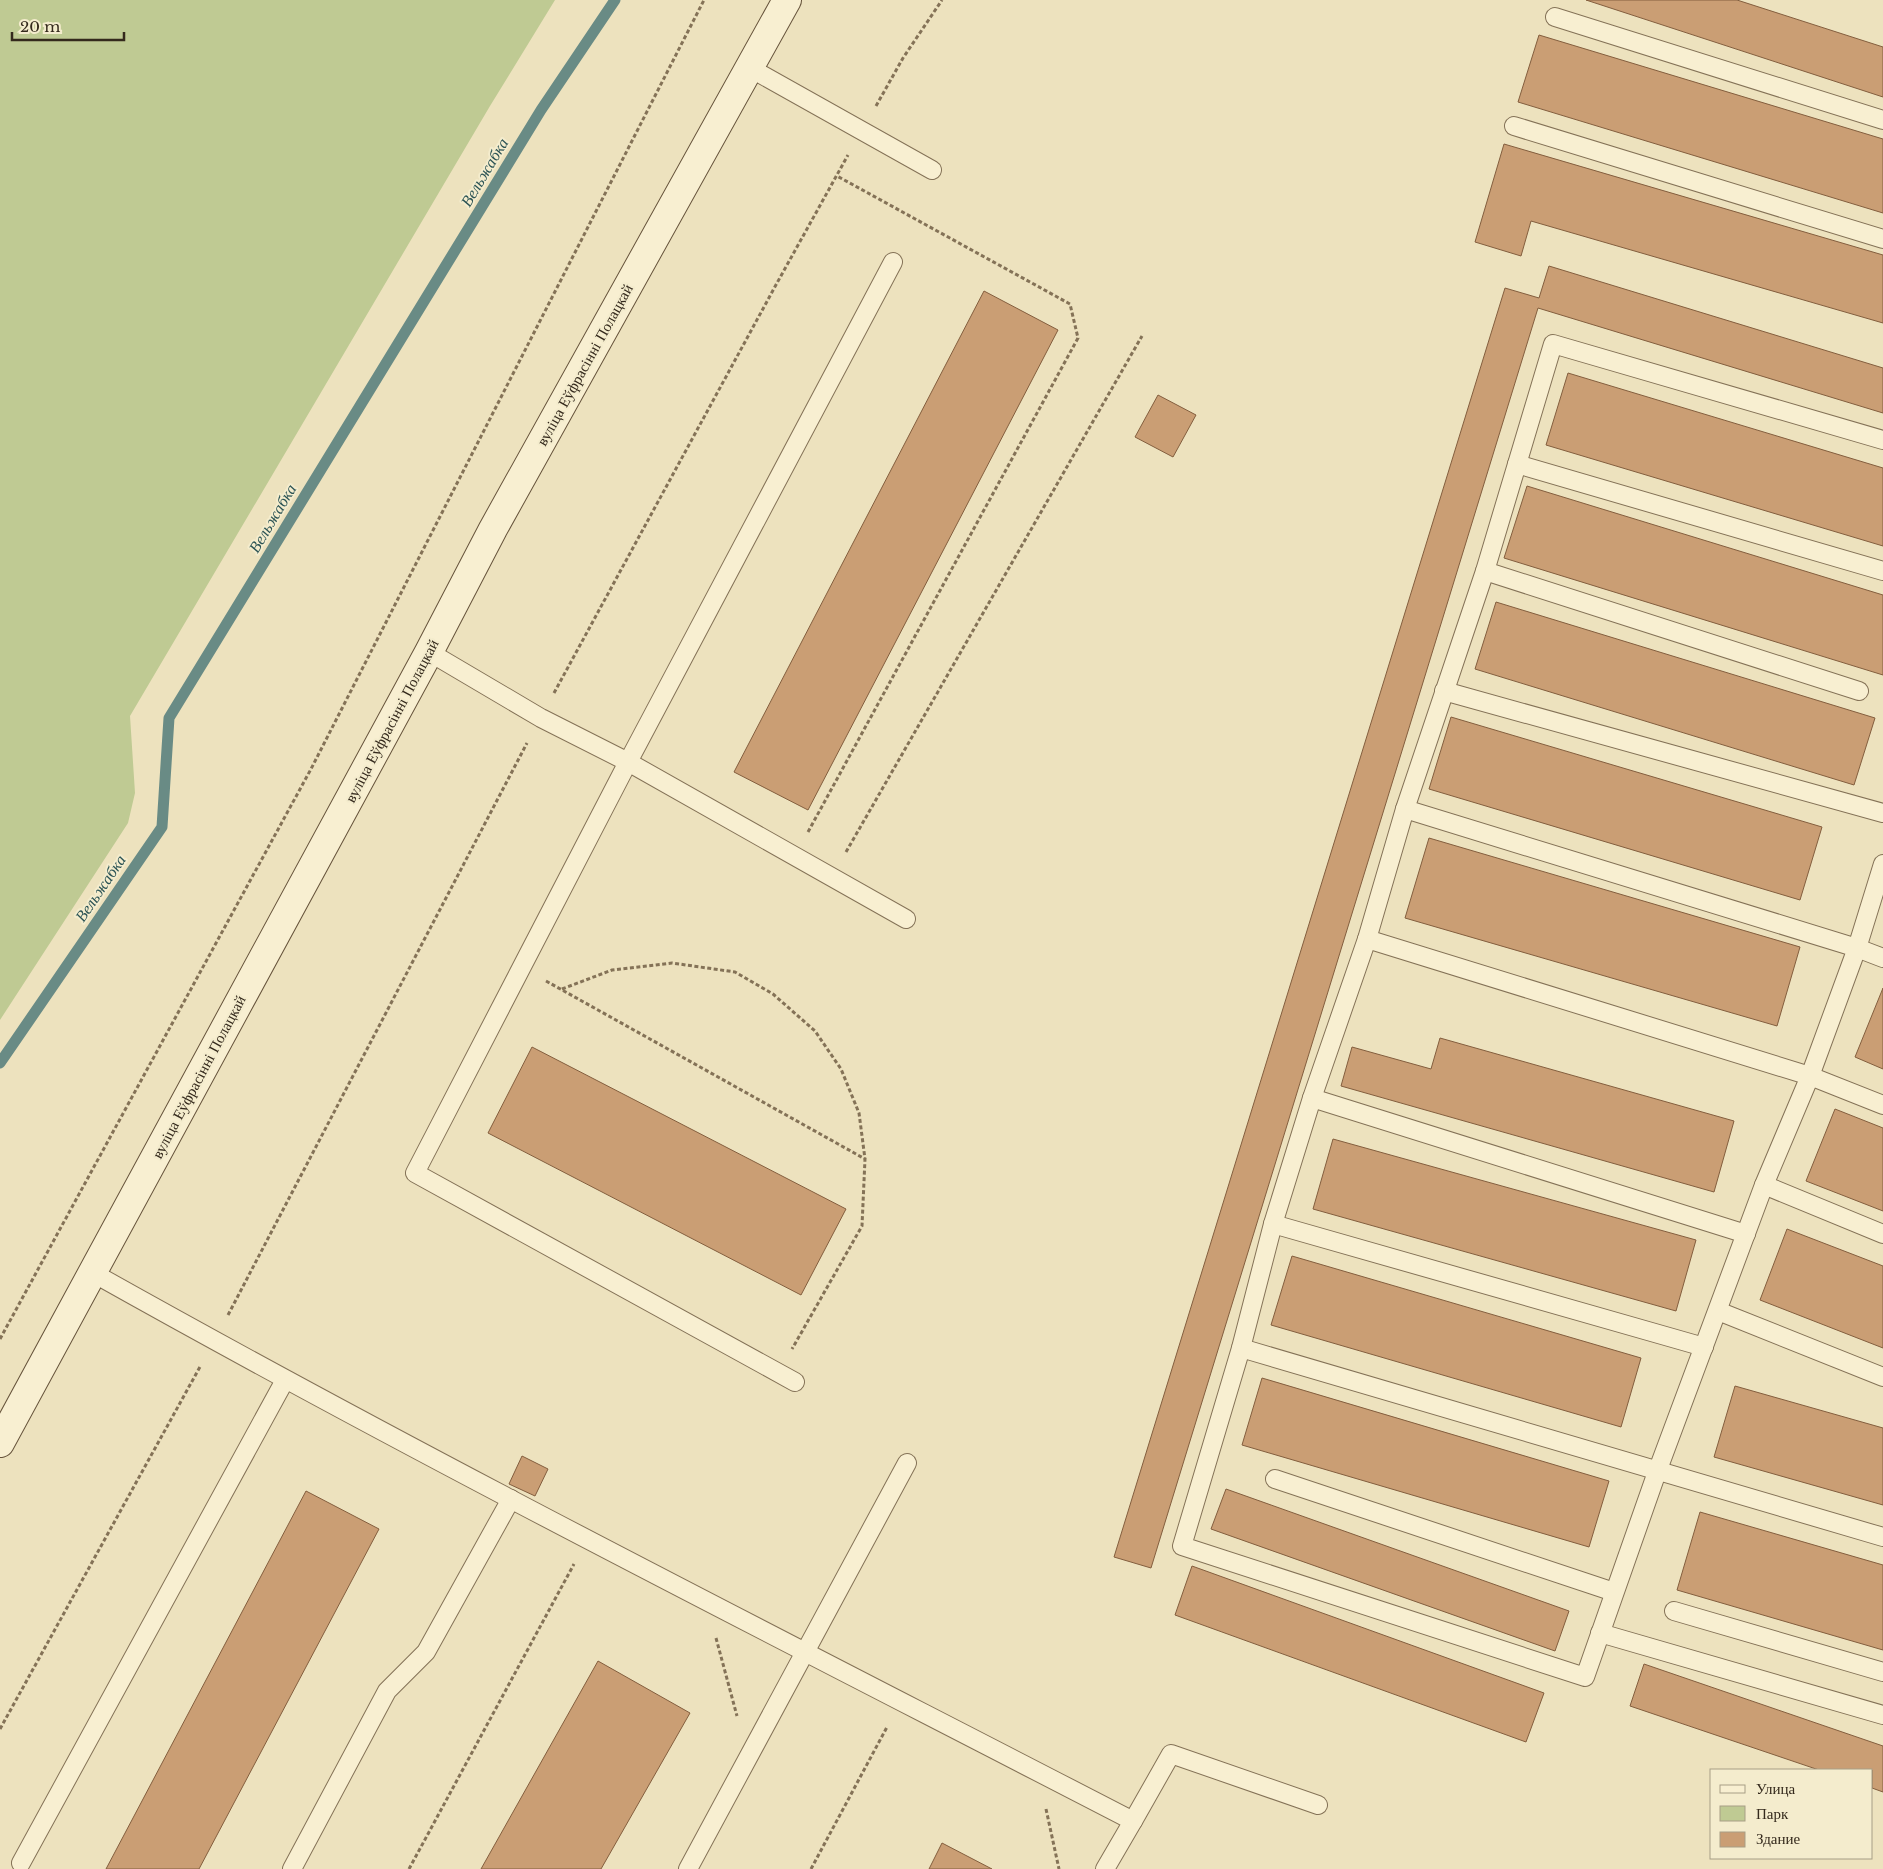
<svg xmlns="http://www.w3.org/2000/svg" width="1883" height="1869" font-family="'Libre Baskerville',serif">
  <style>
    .green { fill: #bfca93 }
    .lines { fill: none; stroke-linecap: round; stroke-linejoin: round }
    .stream { stroke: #698b85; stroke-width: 11 }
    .building { fill: #ca9e74; stroke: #835e3e }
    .lane-casing { stroke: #847257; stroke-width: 20 }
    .secondary-casing { stroke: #66533b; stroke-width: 30 }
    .path { stroke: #847257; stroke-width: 3; stroke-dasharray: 4 2.5; stroke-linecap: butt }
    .lane { stroke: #f8efd1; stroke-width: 18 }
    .secondary { stroke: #f8efd1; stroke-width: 28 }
    .labels { text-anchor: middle; stroke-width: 4; stroke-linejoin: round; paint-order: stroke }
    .street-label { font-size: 15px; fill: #34291c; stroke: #f4eccd }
    .water-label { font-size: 16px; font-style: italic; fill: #2b5354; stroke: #f4eccd }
  </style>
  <rect width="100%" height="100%" fill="#ede2be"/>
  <path class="green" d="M0,0H555L490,106L130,716L135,793L128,823L0,1020Z"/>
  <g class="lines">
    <path class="stream" d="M0,1063L162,827L169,718L541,110L615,0"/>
  </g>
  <g class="building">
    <path d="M1586,0H1737L1883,47V97Z"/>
    <path d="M1539,35L1883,139V213L1518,102Z"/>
    <path d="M1504,144L1883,255V323L1531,221L1521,256L1475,242Z"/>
    <path d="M1549,266L1883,368V413L1538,308L1151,1568L1114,1557L1505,288L1539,298Z"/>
    <path d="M984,291L1058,330L808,810L734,772Z"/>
    <path d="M1568,373L1883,468V546L1546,445Z"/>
    <path d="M1158,395L1196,415L1173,457L1135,437Z"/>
    <path d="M1527,486L1883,595V675L1504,558Z"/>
    <path d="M1496,602L1875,718L1854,785L1475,669Z"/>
    <path d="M1451,717L1822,827L1800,900L1429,789Z"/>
    <path d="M1429,838L1800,947L1777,1026L1405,918Z"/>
    <path d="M1883,988V1069L1855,1057Z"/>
    <path d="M1440,1038L1734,1121L1714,1192L1341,1086L1352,1047L1431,1069Z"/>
    <path d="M532,1047L846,1209L801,1295L488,1133Z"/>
    <path d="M1835,1109L1883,1128V1211L1806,1181Z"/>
    <path d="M1333,1139L1696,1240L1676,1311L1313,1209Z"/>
    <path d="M1787,1229L1883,1266V1348L1760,1300Z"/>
    <path d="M1292,1256L1641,1358L1621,1427L1271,1325Z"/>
    <path d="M1262,1378L1609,1481L1589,1547L1242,1445Z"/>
    <path d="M1735,1386L1883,1428V1505L1714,1457Z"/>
    <path d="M522,1456L548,1469L535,1496L509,1484Z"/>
    <path d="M1226,1489L1569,1611L1555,1651L1211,1529Z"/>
    <path d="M306,1491L379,1529L199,1869H106Z"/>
    <path d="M1700,1512L1883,1565V1650L1677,1590Z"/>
    <path d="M1192,1566L1544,1693L1526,1742L1175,1615Z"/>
    <path d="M598,1661L690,1713L601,1869H481Z"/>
    <path d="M1644,1664L1883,1746V1792L1872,1788V1770H1819L1630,1706Z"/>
    <path d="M942,1843L992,1869H929Z"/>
  </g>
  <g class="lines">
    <defs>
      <g id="lane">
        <path d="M1555,17L1883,120"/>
        <path d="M750,68L932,170"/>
        <path d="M1514,126L1883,239"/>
        <path d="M1883,440L1553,344L1485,571L1405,809L1367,939L1312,1098L1273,1224L1241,1348L1182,1546L1585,1677L1657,1472L1764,1185L1810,1076L1857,948L1883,864"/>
        <path d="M1517,464L1883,571"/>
        <path d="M1485,571L1859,691"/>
        <path d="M429,652L541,718L628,762L906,919"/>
        <path d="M1444,691L1883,813"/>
        <path d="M1405,809L1857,948L1883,958"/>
        <path d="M1367,939L1810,1076L1883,1105"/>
        <path d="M1312,1098L1746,1234"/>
        <path d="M1764,1185L1883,1234"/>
        <path d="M1273,1224L1704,1347"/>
        <path d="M93,1273C435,1465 785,1641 1133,1821L1105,1869"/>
        <path d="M1718,1311L1883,1377"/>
        <path d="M1241,1348L1883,1537"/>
        <path d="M795,1382L415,1173L628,762L893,262"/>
        <path d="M1275,1479L1614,1592"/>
        <path d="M1674,1611L1883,1672"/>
        <path d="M1600,1633L1883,1715"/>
        <path d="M1133,1821L1171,1754L1318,1805"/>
        <path d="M21,1863L285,1380"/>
        <path d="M292,1869L387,1691L426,1652L511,1499"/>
        <path d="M688,1869L907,1463"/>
      </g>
      <path id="secondary" d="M0,1443L429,652L493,529L787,0"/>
    </defs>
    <use href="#lane" class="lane-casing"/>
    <use href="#secondary" class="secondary-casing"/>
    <g class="path">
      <path d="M876,106L903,58L942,0"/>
      <path d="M554,693L777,283L848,155"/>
      <path d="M808,832L1078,338L1070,304L837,176"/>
      <path d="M846,852L1142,336"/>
      <path d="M546,981L865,1159L862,1226L792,1349"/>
      <path d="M562,989L612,970L672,963L735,972L773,994L815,1031L841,1069L859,1113L865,1159"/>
      <path d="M228,1315L527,743"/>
      <path d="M0,1339L311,769L704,0"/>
      <path d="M716,1638L737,1716"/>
      <path d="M0,1729L201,1365"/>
      <path d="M1046,1809L1059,1869"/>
      <path d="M409,1869L574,1564"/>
      <path d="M811,1869L887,1727"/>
    </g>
    <use href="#lane" class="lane"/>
    <use href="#secondary" class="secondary"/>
  </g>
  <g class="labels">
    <g class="street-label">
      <text transform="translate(585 365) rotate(-61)" y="5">вуліца Еўфрасінні Полацкай</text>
      <text transform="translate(392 721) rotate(-62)" y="5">вуліца Еўфрасінні Полацкай</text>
      <text transform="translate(199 1077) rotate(-62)" y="5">вуліца Еўфрасінні Полацкай</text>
    </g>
    <g class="water-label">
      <text transform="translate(484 172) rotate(-59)" y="6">Вельжабка</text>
      <text transform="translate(272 518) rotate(-59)" y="6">Вельжабка</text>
      <text transform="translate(100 888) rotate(-56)" y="6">Вельжабка</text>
    </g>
  </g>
  <rect x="1710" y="1769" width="162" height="90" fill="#f4eccd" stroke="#a79e86"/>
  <rect x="1720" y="1785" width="25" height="8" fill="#f8efd1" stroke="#a79e86"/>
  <text x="1756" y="1794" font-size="15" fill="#34291c">Улица</text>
  <rect x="1720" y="1806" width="25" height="15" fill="#bfca93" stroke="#a79e86"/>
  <text x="1756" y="1819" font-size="15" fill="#34291c">Парк</text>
  <rect x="1720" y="1832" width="25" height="15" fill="#ca9e74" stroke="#a79e86"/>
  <text x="1756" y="1844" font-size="15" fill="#34291c">Здание</text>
  <path d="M12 32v8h112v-8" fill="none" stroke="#34291c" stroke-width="2.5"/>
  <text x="20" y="32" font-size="15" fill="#34291c" stroke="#f4eccd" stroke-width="4" paint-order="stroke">20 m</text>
</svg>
